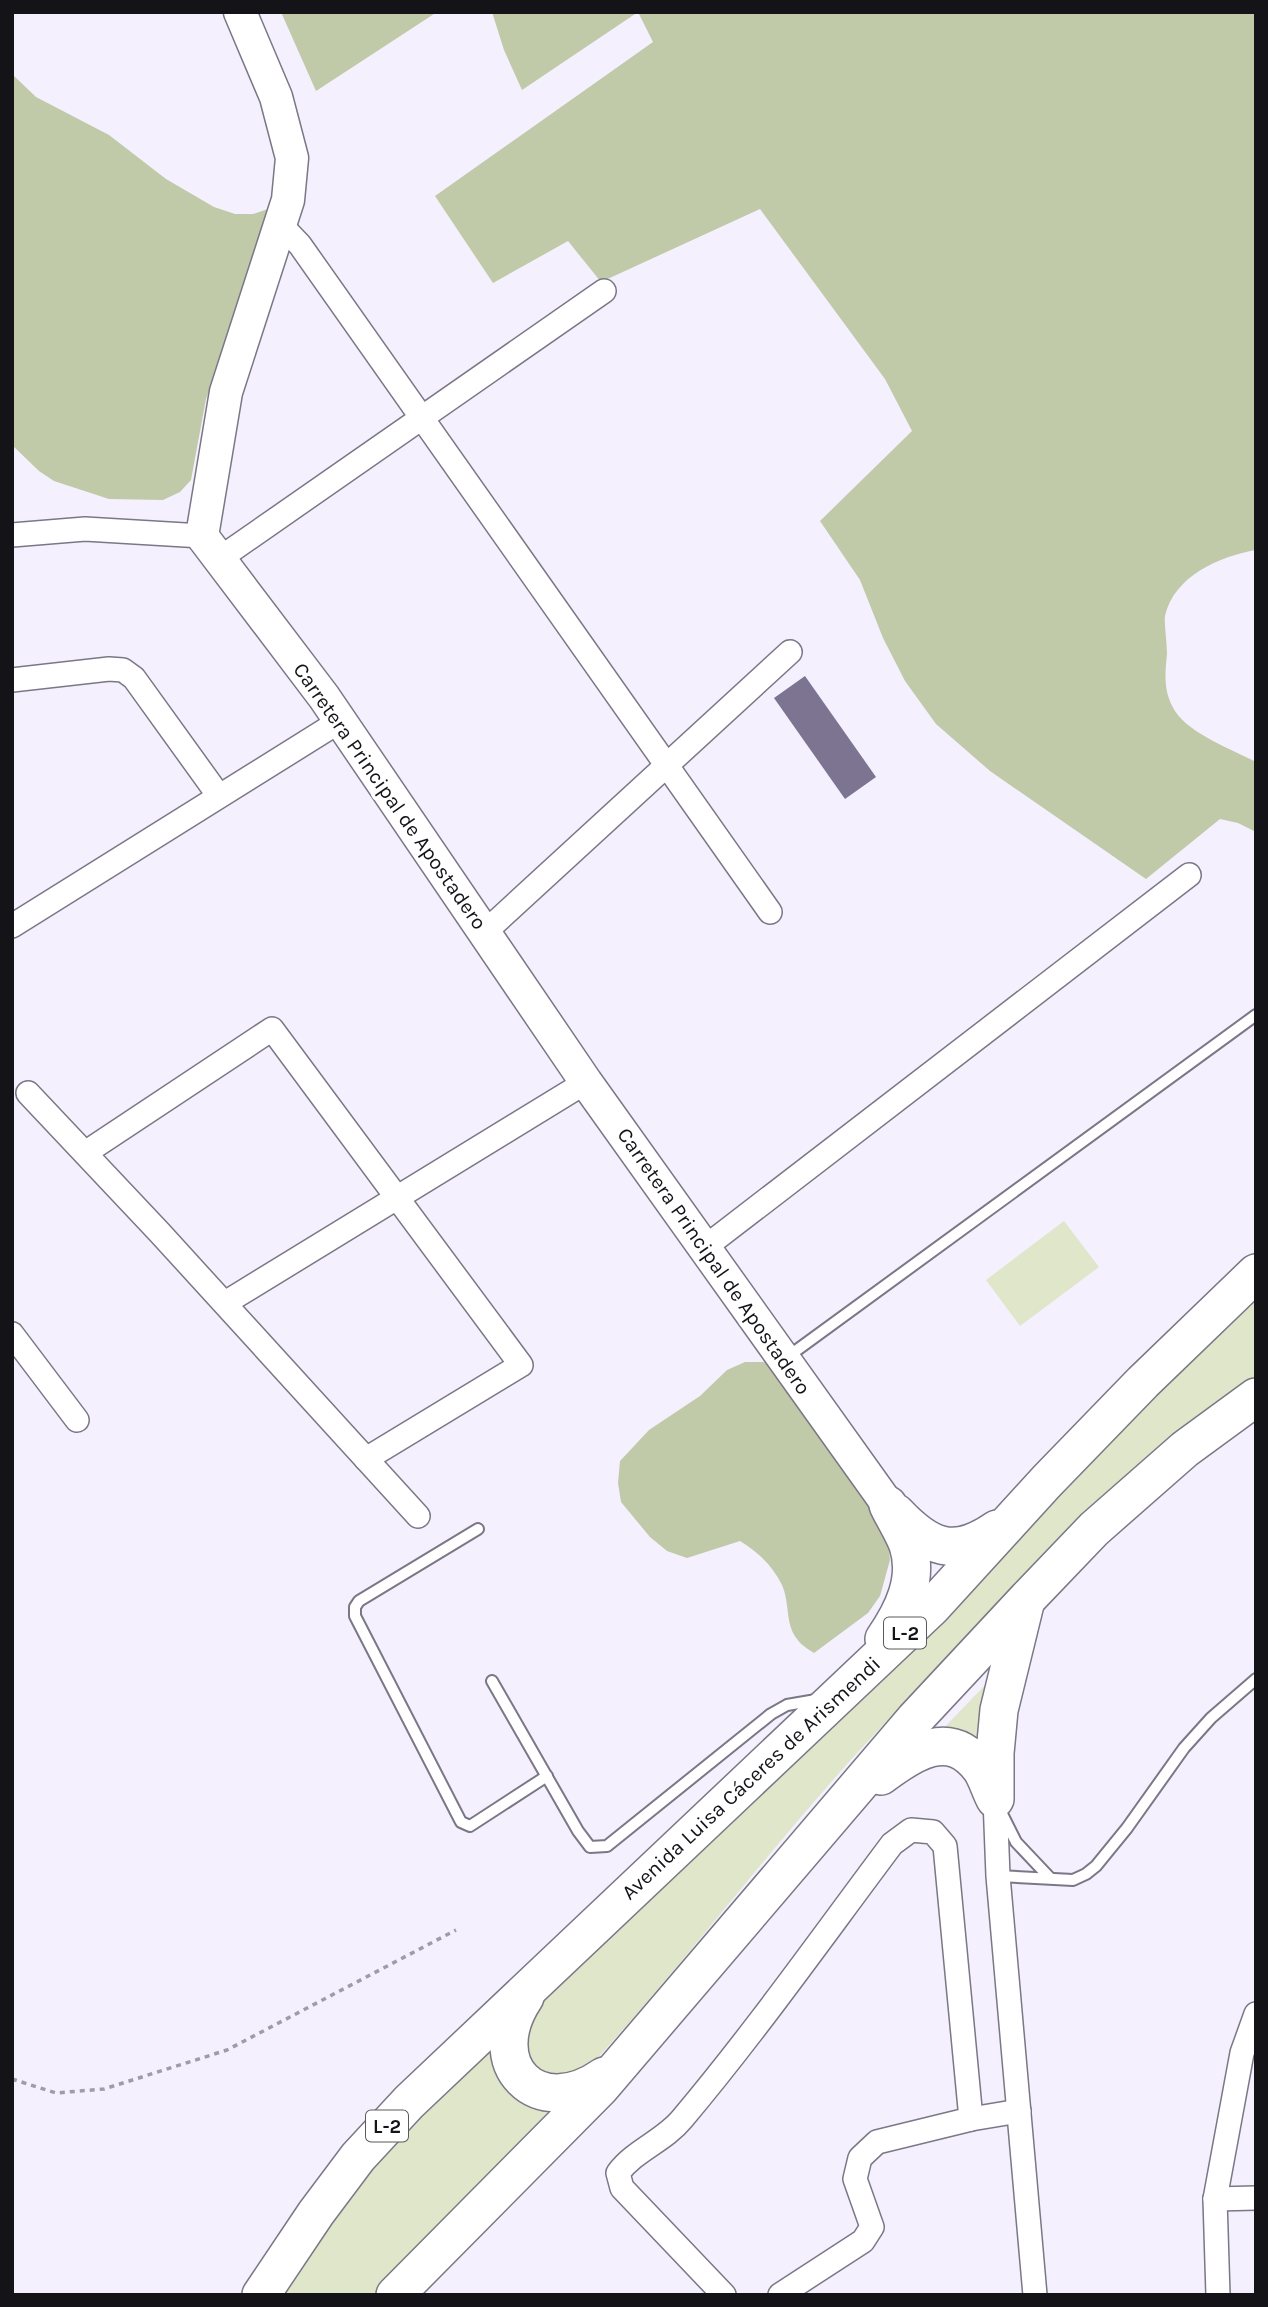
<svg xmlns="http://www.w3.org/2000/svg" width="1268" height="2307" font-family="Karla,sans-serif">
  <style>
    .green { fill: #dfe6ca }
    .forest { fill: #c0c9a8 }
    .building { fill: #7d7491 }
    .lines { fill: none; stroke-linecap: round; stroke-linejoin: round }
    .lane-casing { stroke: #7b7786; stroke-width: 14 }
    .street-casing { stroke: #7b7786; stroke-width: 26 }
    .secondary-casing { stroke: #7b7786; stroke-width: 35 }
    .primary-casing { stroke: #7b7786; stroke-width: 40 }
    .path { stroke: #9f9ca7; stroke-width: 3.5; stroke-dasharray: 5 5; stroke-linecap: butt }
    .lane { stroke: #fff; stroke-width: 10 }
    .street { stroke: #fff; stroke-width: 23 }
    .secondary { stroke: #fff; stroke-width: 32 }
    .primary { stroke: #fff; stroke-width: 37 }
    .labels { text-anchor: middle; stroke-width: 7; stroke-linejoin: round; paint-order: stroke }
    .shield { fill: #fff; stroke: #5a5a5d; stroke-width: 2 }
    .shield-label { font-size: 19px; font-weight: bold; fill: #141318 }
    .street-label { font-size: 21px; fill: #141318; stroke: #fff }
  </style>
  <rect width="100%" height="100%" fill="#f4f0fe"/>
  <g class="green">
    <path d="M1064,1221L1099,1267L1020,1326L986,1280Z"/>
    <path d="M1256,1294V1379L1236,1392C1112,1505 985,1615 871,1738C773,1843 689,1959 592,2064L556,2081L527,2068L522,2026L533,2011C777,1774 1017,1535 1256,1294Z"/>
    <path d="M994,1676L989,1747L938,1734Z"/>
    <path d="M485,2037L563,2105L433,2232L375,2295H276L334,2204Z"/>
  </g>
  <g class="forest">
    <path d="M281,12H437L316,91Z"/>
    <path d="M492,12H1256V550C1220,556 1174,576 1165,616C1164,622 1167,644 1167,654C1165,674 1163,692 1175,711C1190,734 1231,749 1256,762V832L1238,823L1220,819L1146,879L990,771L936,724L905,681L883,638L860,580L820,521L912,431L885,379L760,209L601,282L568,241L493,283L435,196L653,42L638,12L522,90L504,50Z"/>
    <path d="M12,74L36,97L109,135L166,179L214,207L235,214H253L271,208L254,275L206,399L191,480L180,492L163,500L109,499L54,481L39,471L12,445Z"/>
    <path d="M745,1362H763L782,1366L856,1477L888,1542L890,1560L880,1596L868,1613L814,1653C808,1649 801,1645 797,1639C785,1624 790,1603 782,1585C773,1566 758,1552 740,1541L687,1558L667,1551L650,1537L621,1502L618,1483L620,1461L649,1430L700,1396L727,1370Z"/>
  </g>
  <path class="building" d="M805,676L876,777L845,799L774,698Z"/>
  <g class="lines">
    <defs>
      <g id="lane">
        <path d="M786,1358L1256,1015"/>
        <path d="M478,1529L359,1601L355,1607V1616L461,1822L470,1826L547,1776"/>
        <path d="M492,1681L578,1831L590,1847L607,1846L771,1714L787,1705L816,1700"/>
        <path d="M1002,1814L1016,1842L1050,1878"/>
        <path d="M998,1876L1073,1880L1086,1874L1096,1866L1127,1828L1184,1748L1211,1718L1256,1679"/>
      </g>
      <g id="street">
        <path d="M280,224L300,245L770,912"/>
        <path d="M12,535L85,529L202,536"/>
        <path d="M219,559L604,291"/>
        <path d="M12,680L109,669L123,670L134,678L219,796"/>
        <path d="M12,926L340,721"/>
        <path d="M484,933L790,652"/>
        <path d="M28,1093L160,1233L418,1516"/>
        <path d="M85,1153L272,1029L521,1365L366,1459"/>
        <path d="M704,1248L1189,875"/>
        <path d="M225,1303L586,1082"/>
        <path d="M12,1334L77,1420"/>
        <path d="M995,1799L998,1876L1035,2295"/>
        <path d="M1215,2199L1256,2198"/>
        <path d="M724,2295L622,2188L618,2173C635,2150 664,2141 682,2119C756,2031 823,1936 892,1844L911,1830L933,1832L945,1846L971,2119"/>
        <path d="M780,2295L863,2241L872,2227L855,2179L860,2158L877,2142L971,2119L1019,2111"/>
        <path d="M1218,2295L1215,2199L1242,2053L1256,2014"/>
      </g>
      <path id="secondary" d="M240,12L276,97L292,158L288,200L226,392L202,536L324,697L586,1082L888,1505"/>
      <g id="primary">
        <path d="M896,1513C929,1548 954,1559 997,1529"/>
        <path d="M884,1639C903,1611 919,1579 908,1545C903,1531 894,1518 888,1505"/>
        <path d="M881,1776C913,1752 950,1727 981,1769C987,1778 990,1790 995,1799"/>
        <path d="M995,1795V1753L999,1710L1025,1604"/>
        <path d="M525,1997C480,2064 537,2123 604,2076"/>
        <path d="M261,2295L316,2213L358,2157L409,2102L932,1607L1047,1481L1143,1382L1256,1273"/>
        <path d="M395,2295L600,2088L915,1719L1026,1600L1094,1529L1185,1449L1256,1397"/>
      </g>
    </defs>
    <use href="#lane" class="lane-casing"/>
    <use href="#street" class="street-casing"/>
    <use href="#secondary" class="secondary-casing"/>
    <use href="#primary" class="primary-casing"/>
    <path class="path" d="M12,2079L56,2093L104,2089L227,2050L456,1930"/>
    <use href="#lane" class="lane"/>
    <use href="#street" class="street"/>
    <use href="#secondary" class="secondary"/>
    <use href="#primary" class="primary"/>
  </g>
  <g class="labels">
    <g class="shield">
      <rect x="884" y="1617.5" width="42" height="31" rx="5"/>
      <rect x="366" y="2110.5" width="42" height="31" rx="5"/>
    </g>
    <g class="shield-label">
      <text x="905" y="1640">L-2</text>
      <text x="387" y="2133">L-2</text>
    </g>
    <g class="street-label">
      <text transform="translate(390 796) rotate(55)" y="7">Carretera Principal de Apostadero</text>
      <text transform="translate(714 1261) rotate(55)" y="7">Carretera Principal de Apostadero</text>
      <text transform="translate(751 1778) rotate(-43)" y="7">Avenida Luisa Cáceres de Arismendi</text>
    </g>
  </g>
  <rect width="1268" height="2307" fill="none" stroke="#141318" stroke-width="28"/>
</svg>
